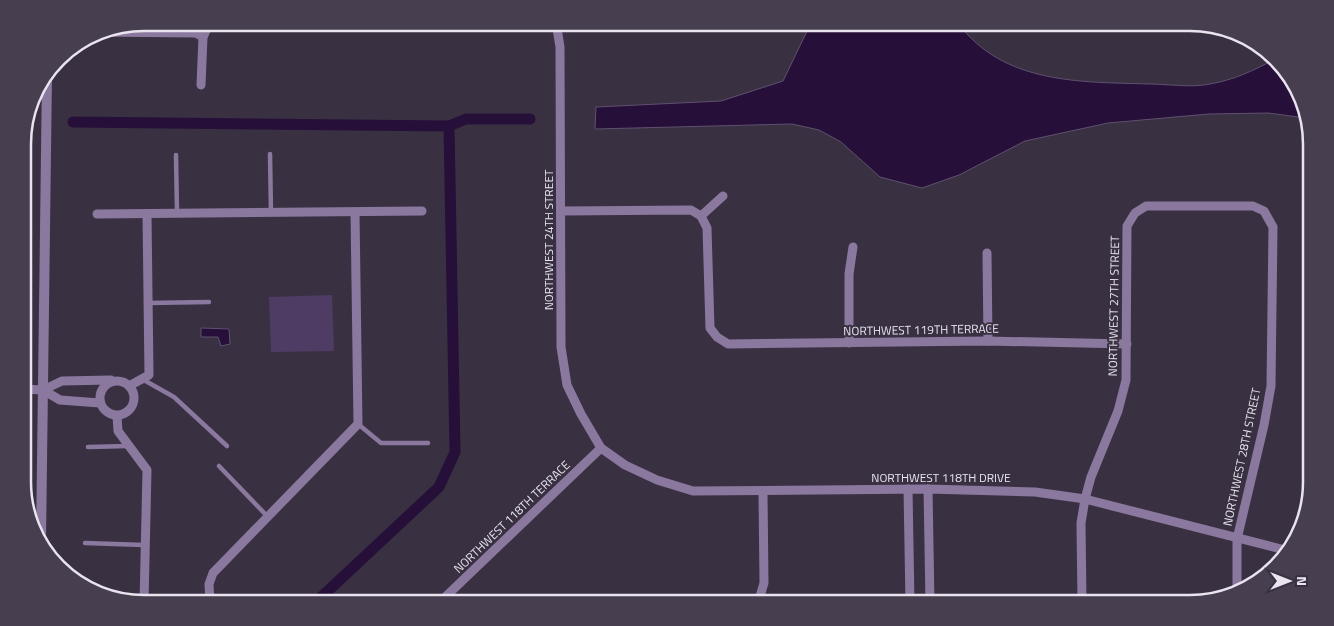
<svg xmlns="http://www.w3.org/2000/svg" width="1334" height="626" font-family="'Titillium Web',sans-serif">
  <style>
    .green { fill: #4f3c64 }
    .water { fill: #261039; stroke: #605070 }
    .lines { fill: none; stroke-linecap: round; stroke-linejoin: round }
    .canal { stroke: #261039; stroke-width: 11 }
    .service { stroke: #8b789f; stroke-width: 4.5 }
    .minor { stroke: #8b789f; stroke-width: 9 }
    .tertiary { stroke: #8b789f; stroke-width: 10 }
    .labels { text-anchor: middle; stroke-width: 4; stroke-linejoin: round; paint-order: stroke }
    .street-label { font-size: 12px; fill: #e9e4ef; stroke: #393142 }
    .rim { fill: none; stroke: #e9e4ef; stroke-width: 2.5 }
  </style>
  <rect width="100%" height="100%" fill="#393142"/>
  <path class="green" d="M332,295L334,351L271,352L269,297Z"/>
  <g class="water">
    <path d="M808,23H958C1003,84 1080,82 1149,84C1168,84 1191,88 1210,84C1233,80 1253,71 1273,60L1287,70L1306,118L1268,113L1209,114L1108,123L1025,141L959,175L922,188L880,177L841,142L819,130L792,124L595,129L596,107L721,101L783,81L809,27Z"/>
    <path d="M201,328L229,329L230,344L221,346L218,337H201Z"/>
  </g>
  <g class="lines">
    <g class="canal">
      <path d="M73,122L449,126L455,452L439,487L315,603"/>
      <path d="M449,126L466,119H530"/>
    </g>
    <g class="service">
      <path d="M270,154L271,213"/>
      <path d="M176,155L177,213"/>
      <path d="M148,303L209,302"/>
      <path d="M142,379L174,397L227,446"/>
      <path d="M358,424L381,443H428"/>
      <path d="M88,447L129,446"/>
      <path d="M219,466L268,517"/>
      <path d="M85,543L144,545"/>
    </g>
    <g class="minor">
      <path d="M556,22L560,47L561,347L567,385L581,414L601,448L625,465L657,480L693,491L928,489L1035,492L1085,499L1285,550"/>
      <path d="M97,32L196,33L203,37"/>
      <path d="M201,85L203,37L210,22"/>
      <path d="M35,90H47"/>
      <path d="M562,211L691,210L701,216"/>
      <path d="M97,214L422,211"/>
      <path d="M701,216L707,228L710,328L717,337L728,344L988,341L1127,344"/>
      <path d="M701,216L723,196"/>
      <path d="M987,253L988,341"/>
      <path d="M849,343V274L853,247"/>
      <circle cx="117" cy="398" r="17"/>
      <path d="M129,386L149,375L147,214"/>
      <path d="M23,389L43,390L62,381L111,380"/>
      <path d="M43,390L60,400L100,403"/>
      <path d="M117,416L118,431L147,470L144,603"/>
      <path d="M908,489L910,603"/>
      <path d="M928,489L930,603"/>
      <path d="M210,603L209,584L213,573L358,424L355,212"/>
      <path d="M439,603L601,448"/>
      <path d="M758,603L764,583L763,492"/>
      <path d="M1082,603L1081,523L1085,499L1091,477L1118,411L1126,380L1127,226L1135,213L1146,206H1253L1264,211L1273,227L1271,386L1264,425L1237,539V590"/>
    </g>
    <g class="tertiary">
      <path d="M23,353L26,122"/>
      <path d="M41,540L47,75"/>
    </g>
  </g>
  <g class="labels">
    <g class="street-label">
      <text transform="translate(549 240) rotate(-90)" y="4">NORTHWEST 24TH STREET</text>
      <text transform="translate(1114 306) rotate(-89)" y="4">NORTHWEST 27TH STREET</text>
      <text transform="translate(921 330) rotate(-1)" y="4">NORTHWEST 119TH TERRACE</text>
      <text transform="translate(1242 457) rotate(-78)" y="4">NORTHWEST 28TH STREET</text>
      <text x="941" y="482">NORTHWEST 118TH DRIVE</text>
      <text transform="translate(512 517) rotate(-44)" y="4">NORTHWEST 118TH TERRACE</text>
    </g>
  </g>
  <path d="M0 0H1334V626H0ZM144 31H1190A113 113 0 0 1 1303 144V482A113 113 0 0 1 1190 595H144A113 113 0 0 1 31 482V144A113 113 0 0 1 144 31Z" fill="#473f50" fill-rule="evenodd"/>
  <path class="rim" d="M144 31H1190A113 113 0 0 1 1303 144V482A113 113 0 0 1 1190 595H144A113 113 0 0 1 31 482V144A113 113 0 0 1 144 31Z"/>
  <g transform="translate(1289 581) rotate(90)" stroke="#393142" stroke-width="4" paint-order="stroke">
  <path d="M0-4L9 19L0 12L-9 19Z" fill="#e9e4ef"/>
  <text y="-8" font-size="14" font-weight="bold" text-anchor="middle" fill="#e9e4ef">N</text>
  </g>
</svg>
